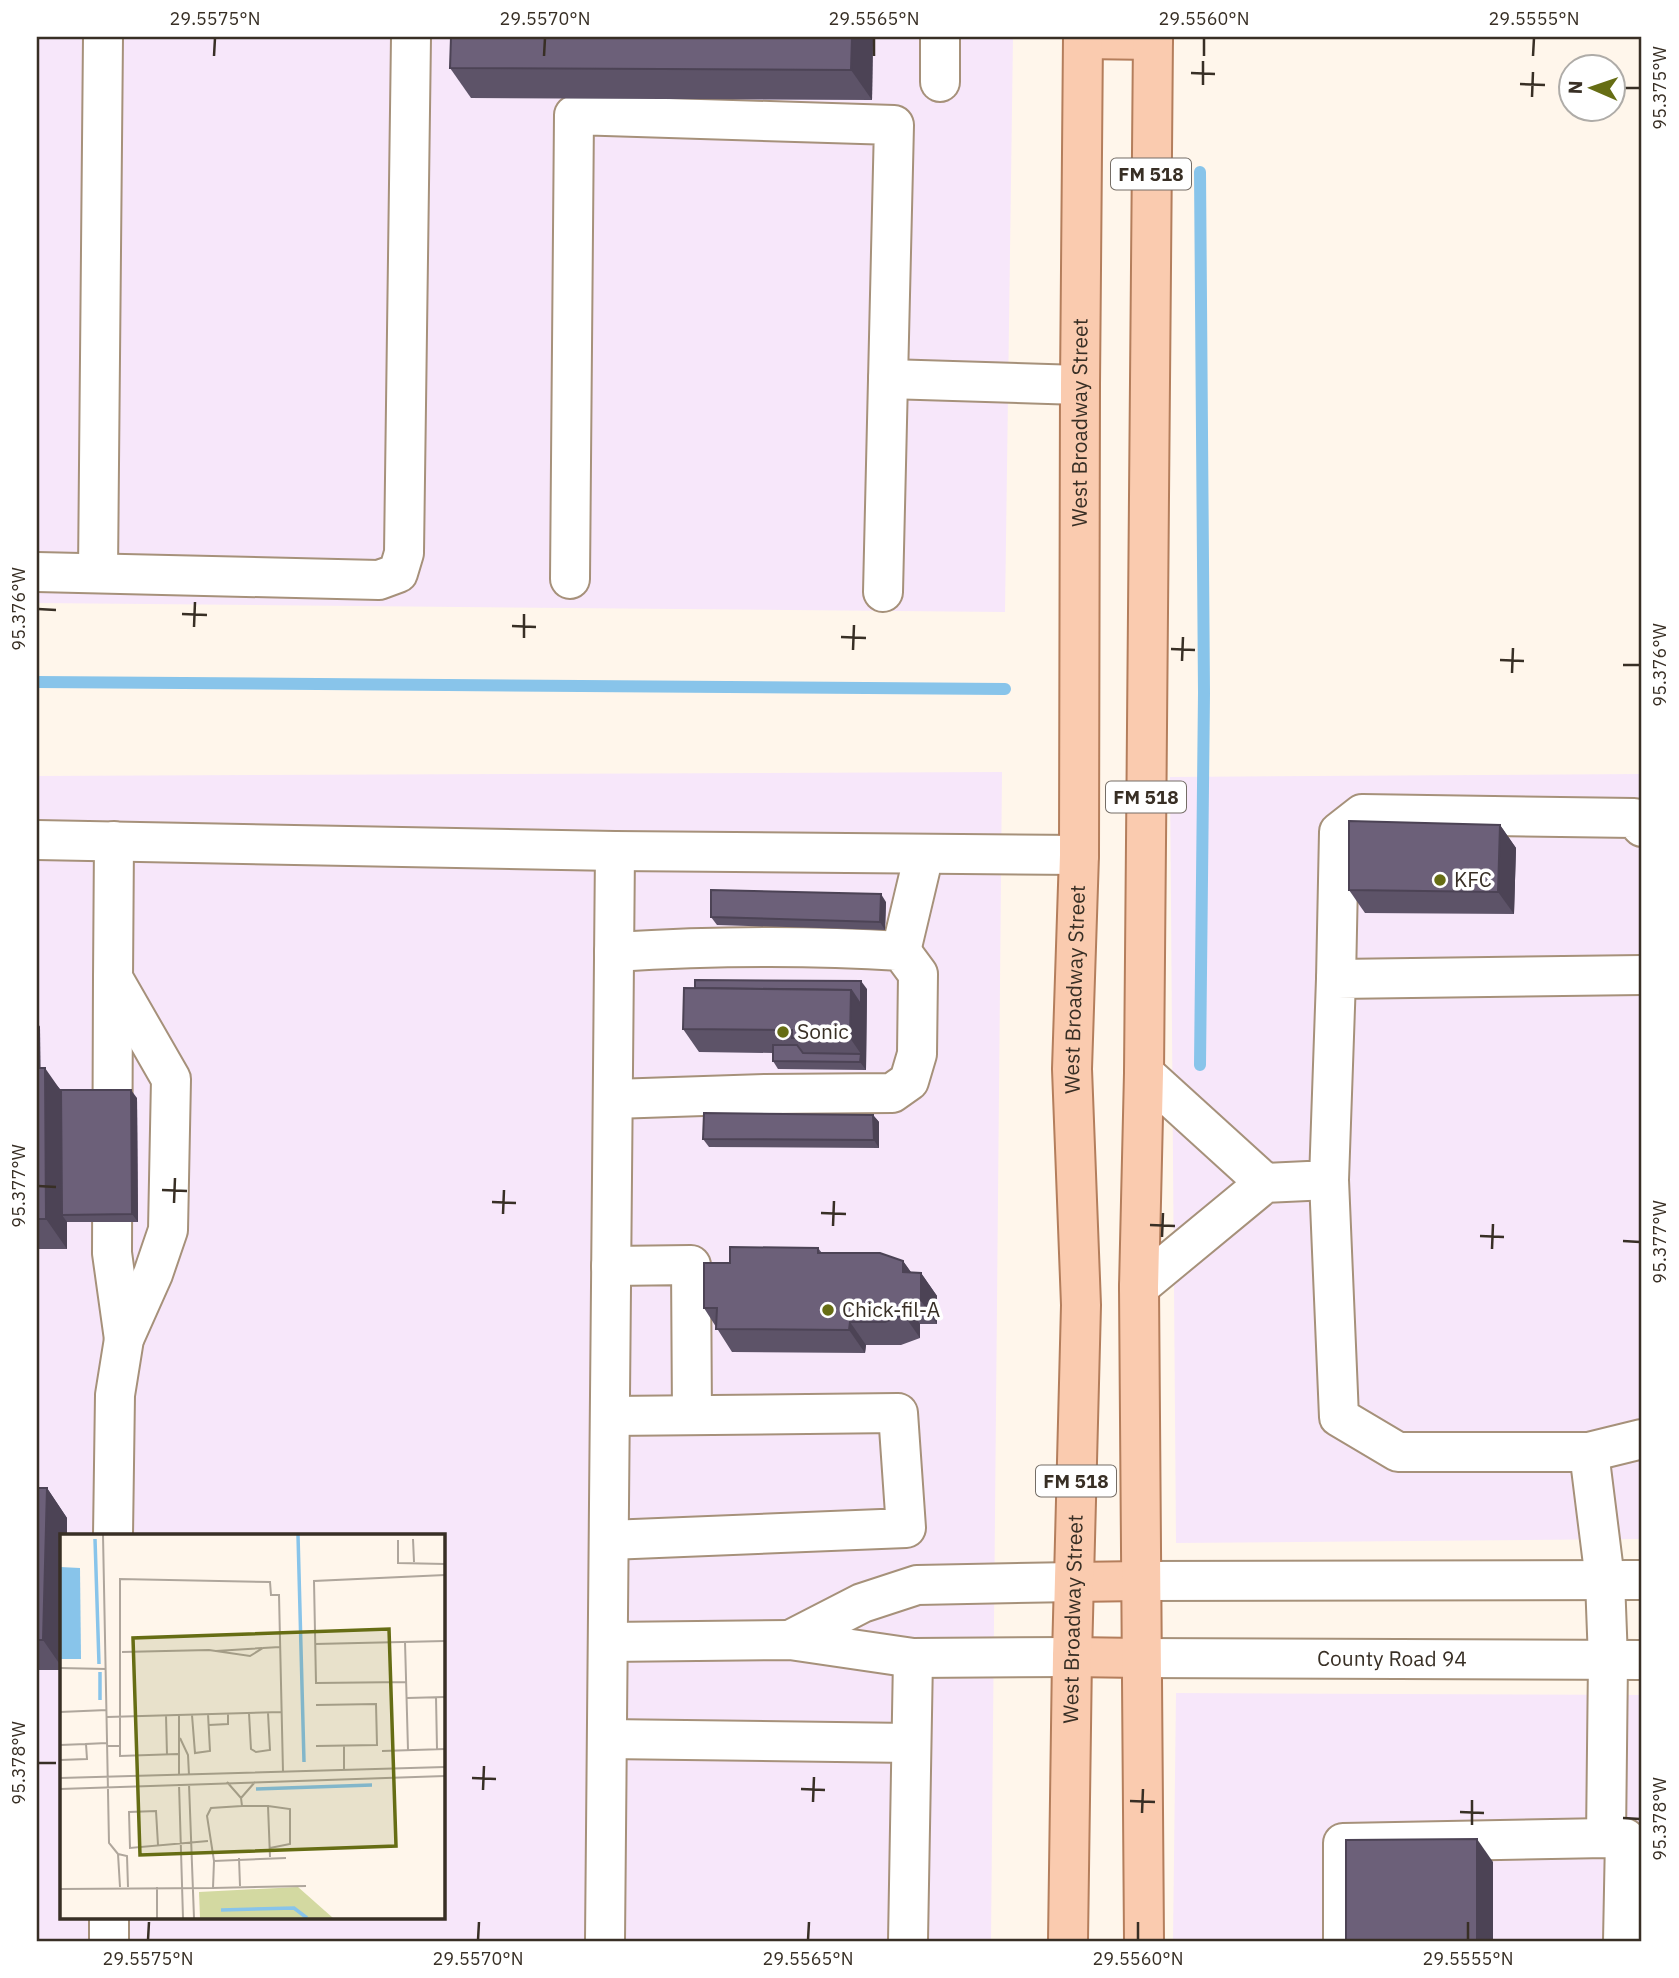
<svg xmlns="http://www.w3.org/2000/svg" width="1679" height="1978" font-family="'IBM Plex Sans',sans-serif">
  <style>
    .commercial { fill: #f7e7fa; fill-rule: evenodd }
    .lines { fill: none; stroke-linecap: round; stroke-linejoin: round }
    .stream { stroke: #88c4ea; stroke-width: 12 }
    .minor-casing { stroke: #a6917a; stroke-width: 42 }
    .major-casing { stroke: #b47e5c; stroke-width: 42 }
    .minor { stroke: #fff; stroke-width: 38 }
    .major { stroke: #facbaf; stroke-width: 38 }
    .wall { fill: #5d5368 }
    .shaded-wall { fill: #4c4355 }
    .building { fill: #6c6079; stroke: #4c4355; stroke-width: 2 }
    .ticks { fill: none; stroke: #382f25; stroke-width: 2.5 }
    .poi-dot { fill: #666d14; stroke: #fff; stroke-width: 2.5 }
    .labels { text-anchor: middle; stroke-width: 7; stroke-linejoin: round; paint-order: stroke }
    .shield { fill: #fff; stroke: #746d66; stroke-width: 2 }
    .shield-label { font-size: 19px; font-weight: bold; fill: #382f25 }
    .street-label { font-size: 21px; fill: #382f25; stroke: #fff }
    .poi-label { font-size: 21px; fill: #382f25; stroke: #fff; text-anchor: start }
    .inset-river { fill: none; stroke: #88c4ea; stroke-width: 3.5 }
    .inset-road { fill: none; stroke: #afa69c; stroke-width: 2 }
    .view { fill: #666d14; fill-opacity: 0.15; stroke: #666d14; stroke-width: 3.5 }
    .inset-edge { fill: none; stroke: #382f25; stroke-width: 3.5 }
    .neatline { fill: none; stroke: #382f25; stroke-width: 2.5 }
    .ticks-label { font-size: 18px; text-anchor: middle; fill: #382f25 }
  </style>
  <rect width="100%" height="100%" fill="#fff6eb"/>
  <g class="commercial">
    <path d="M37,37H1013L1005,612L37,603Z"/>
    <path d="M1002,772L991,1941H37V776ZM61,1535H443V1917H61Z"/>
    <path d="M1642,774V1539L1176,1543L1170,777Z"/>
    <path d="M1176,1693L1642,1695V1941H1173Z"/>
  </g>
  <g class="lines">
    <g class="stream">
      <path d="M1200,172L1204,693L1200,1065"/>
      <path d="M37,682L1005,689"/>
    </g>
    <defs>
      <g id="minor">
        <path d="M940,82V37"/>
        <path d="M888,379L1080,385"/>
        <path d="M37,572L379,580L398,573L404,553L411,37"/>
        <path d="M98,572L103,37"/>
        <path d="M570,579L574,115L894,125L883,592"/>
        <path d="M37,840L615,851L1079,855"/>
        <path d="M901,951L924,854"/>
        <path d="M113,978L112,1253L124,1339"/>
        <path d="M1336,979L1339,832L1362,814L1634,818L1642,827"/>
        <path d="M1144,1073L1265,1183"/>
        <path d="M613,1099L765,1094L892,1093L909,1081L917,1054L918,974L901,951C805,945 710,946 614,952"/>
        <path d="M1329,1180L1339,1417L1398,1452H1589L1642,1439"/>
        <path d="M611,1266L691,1265L692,1415"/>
        <path d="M1139,1287L1265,1183L1329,1180L1336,979L1642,975"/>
        <path d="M1589,1452L1605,1580L1608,1660L1606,1838"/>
        <path d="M113,1535L115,1395L124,1339L153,1274L168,1230L171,1079L113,978L114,841"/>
        <path d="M609,1540L906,1528L898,1413L610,1416"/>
        <path d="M1141,1581L1642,1580"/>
        <path d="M790,1640L862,1603L917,1585L1074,1582"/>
        <path d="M608,1642L790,1640L913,1658L1072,1657"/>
        <path id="s1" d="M1140,1658L1642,1660"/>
        <path d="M607,1739L911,1743"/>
        <path d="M109,1941V1917"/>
        <path d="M605,1941L615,851"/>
        <path d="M908,1941L913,1658"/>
        <path d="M1343,1941V1843L1606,1838H1625L1623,1941"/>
      </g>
      <g id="major">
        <path d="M1083,39L1153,40"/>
        <path d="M1074,1582L1141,1581"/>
        <path d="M1072,1657L1140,1658"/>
        <path id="s2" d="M1068,1941L1072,1657L1081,1305L1072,1069L1079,855L1080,385L1083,37"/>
        <path d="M1144,1941L1139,1287L1144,1073L1153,37"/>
      </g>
    </defs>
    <use href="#minor" class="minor-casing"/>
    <use href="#major" class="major-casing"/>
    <use href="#minor" class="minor"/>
    <use href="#major" class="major"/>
  </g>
  <g class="wall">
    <path d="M451,37H873L872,100L471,98L450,68Z"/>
    <path d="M1500,825L1516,848L1514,914L1365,913L1349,890Z"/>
    <path d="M886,902L885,930L717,925L711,917Z"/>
    <path d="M867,989L866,1070L778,1069L773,1061V1053L699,1052L683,1029Z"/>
    <path d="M37,1022L40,1027V1068L61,1090L137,1098L138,1222H67V1249H39L38,1488H47L67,1518V1535H61V1670H37Z"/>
    <path d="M873,1115L879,1122V1148L709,1147L703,1139Z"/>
    <path d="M818,1248L822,1253L903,1261L911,1272L921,1273L937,1296V1324H920V1338L901,1345H866L865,1353L732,1352L704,1308L730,1263Z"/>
  </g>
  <g class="shaded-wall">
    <path d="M852,37H873L872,100L851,70Z"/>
    <path d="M1500,825L1516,848L1514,914L1498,892Z"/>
    <path d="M881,894L886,902L885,930L880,922Z"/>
    <path d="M861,981L867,989L866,1070L860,1062L861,1054L850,1038L851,990Z"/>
    <path d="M37,1022L40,1027L41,1097L37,1091Z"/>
    <path d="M45,1068L66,1098L62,1215L67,1222V1249L46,1219Z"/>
    <path d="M131,1090L137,1098L138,1222L132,1214Z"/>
    <path d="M873,1115L879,1122V1148L874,1140Z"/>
    <path d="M37,1247L39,1249L38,1517L37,1516Z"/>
    <path d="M903,1261L919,1284L903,1272Z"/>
    <path d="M921,1273L937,1296V1324L921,1301Z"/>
    <path d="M904,1301L920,1324V1338L904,1315Z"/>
    <path d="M850,1322L866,1345L865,1353L849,1330Z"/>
    <path d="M47,1488L67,1518V1535H61V1666L43,1640Z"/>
    <path d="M1477,1839L1493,1862V1941H1477Z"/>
  </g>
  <g class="building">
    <path d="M451,37H852L851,70L450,68Z"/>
    <path d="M1349,821L1500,825L1498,892L1349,890Z"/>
    <path d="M711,890L881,894L880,922L711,917Z"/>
    <path d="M695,980L861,981V1005L851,990L695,988Z"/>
    <path d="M684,988L851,990L850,1038H792V1030L683,1029Z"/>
    <path d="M773,1045H797L803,1053L861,1054L860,1062L773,1061Z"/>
    <path d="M37,1068H45L46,1219H37Z"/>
    <path d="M61,1090H131L132,1214L62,1215Z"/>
    <path d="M704,1113L873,1115L874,1140L703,1139Z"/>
    <path d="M730,1247L818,1248V1253H880L903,1261V1272L921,1273V1301H904V1315L885,1322H850L849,1330L716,1329L717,1308H704V1263H730Z"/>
    <path d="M37,1488H47L43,1640H37Z"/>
    <path d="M1477,1839V1941H1346V1840Z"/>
  </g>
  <path class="ticks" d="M214,56L215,38M544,56L545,38M874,56V38M1204,56V38M1533,56L1534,38M1191,73L1215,74M1520,84L1545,85M1203,85V61M1623,88H1640M1532,97L1533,72M38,609L56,610M182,614L207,615M512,626L536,627M194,627L195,602M841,637L866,638M524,638V614M1171,649L1195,650M853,650L854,625M1500,660L1524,661M1182,661L1183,637M1623,665H1640M1512,673L1513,648M38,1186L56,1187M162,1190L187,1191M492,1202L516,1203M174,1203L175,1178M821,1213L846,1214M503,1214L504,1190M1150,1225L1175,1226M833,1226L834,1201M1480,1236L1504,1237M1162,1237L1163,1213M1623,1241L1640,1242M1492,1249L1493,1224M38,1763H56M472,1778L496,1779M801,1789L825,1790M483,1790L484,1766M1130,1801L1155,1802M813,1802L814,1777M1460,1812L1484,1813M1142,1813L1143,1789M1623,1818L1640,1819M1472,1825V1800M148,1940L149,1922M478,1940L479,1922M808,1940L809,1922M1138,1940V1922M1468,1940V1922"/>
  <g class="poi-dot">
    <circle cx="1440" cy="880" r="7"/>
    <circle cx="783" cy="1032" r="7"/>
    <circle cx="828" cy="1310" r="7"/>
  </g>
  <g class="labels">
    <g class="shield">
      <rect x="1111" y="158.5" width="80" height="31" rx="5"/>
      <rect x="1106" y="781.5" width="80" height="31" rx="5"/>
      <rect x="1036" y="1465.5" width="80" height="31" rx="5"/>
    </g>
    <g class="shield-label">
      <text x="1151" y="181">FM 518</text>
      <text x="1146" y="804">FM 518</text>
      <text x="1076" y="1488">FM 518</text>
    </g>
    <g class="street-label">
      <text dy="7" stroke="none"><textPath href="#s2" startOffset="1519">West Broadway Street</textPath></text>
      <text dy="7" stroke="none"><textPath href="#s2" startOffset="952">West Broadway Street</textPath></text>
      <text dy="7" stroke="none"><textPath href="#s2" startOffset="322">West Broadway Street</textPath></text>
      <text dy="7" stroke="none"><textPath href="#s1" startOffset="252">County Road 94</textPath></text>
    </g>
    <g class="poi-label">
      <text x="1454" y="887">KFC</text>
      <text x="797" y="1039">Sonic</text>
      <text x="842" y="1317">Chick-fil-A</text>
    </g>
  </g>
  <g transform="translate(60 1534)">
    <rect width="385" height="385" fill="#fff6eb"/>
    <path d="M238,353L273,384H140L139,358Z" fill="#d3d9a1"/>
    <path d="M0,33L20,34L21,125H0Z" fill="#88c4ea"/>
    <path class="inset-river" d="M238,1L244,228M35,5L39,130M40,138V166M196,255L312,251M161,376L234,374L247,384"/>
    <path class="inset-road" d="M43,1L49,309L58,320L60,353M353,5L354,28M338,6V29L385,30M345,108L348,216M255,110L385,107M156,117L202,114M62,118L149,116L190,122L203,114L220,113M0,134L46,135M346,148L256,149L254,47L385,41M376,163L377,215M347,164L385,163M0,178L47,176M189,179L191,215L196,218L210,216L208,179M106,181L107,221M119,181V241M132,181L135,219L150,217L148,180M47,183L221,178M149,191L168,190V180M120,204L128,221L129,241M0,211L26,210M284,211V236M47,212H60V222L118,220M60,212V45L210,48L211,61H219L223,238M256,212L317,211L316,170L256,171M322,217L385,215M0,226L27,225L26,210L47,209M0,244L385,233M167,248L181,264L182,272H208L210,323M119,250L123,384M129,250L134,384M0,255L385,242M181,264L195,248M182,272L151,274L147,282L154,327L226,324M208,272L230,275V310L210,314M98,311L96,277L69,278L70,314L148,307M58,320L67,322L68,353M179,324L180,352M154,327L153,354L246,352M97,353V384M0,355L153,354"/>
    <path class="view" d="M329,95L336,312L80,321L73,104Z"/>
    <rect width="385" height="385" class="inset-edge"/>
  </g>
  <rect width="1679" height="1978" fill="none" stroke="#ffffff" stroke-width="77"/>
  <g transform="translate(1592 88) rotate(272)"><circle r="33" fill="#ffffff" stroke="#afaca8" stroke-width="2"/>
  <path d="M0-5L12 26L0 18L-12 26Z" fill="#666d14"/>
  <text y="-10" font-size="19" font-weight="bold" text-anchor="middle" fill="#382f25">N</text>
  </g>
  <rect x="38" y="38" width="1602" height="1902" class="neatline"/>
  <g class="ticks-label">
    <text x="215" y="25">29.5575°N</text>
    <text x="545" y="25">29.5570°N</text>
    <text x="874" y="25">29.5565°N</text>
    <text x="1204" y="25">29.5560°N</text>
    <text x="1534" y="25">29.5555°N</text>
    <text transform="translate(1660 88) rotate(-90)" y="6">95.375°W</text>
    <text transform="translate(19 609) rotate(-90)" y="6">95.376°W</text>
    <text transform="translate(1660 665) rotate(-90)" y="6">95.376°W</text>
    <text transform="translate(19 1186) rotate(-90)" y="6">95.377°W</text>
    <text transform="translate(1660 1242) rotate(-90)" y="6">95.377°W</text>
    <text transform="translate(19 1763) rotate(-90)" y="6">95.378°W</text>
    <text transform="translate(1660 1819) rotate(-90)" y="6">95.378°W</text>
    <text x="148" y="1965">29.5575°N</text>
    <text x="478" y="1965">29.5570°N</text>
    <text x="808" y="1965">29.5565°N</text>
    <text x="1138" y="1965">29.5560°N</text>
    <text x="1468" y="1965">29.5555°N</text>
  </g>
</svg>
